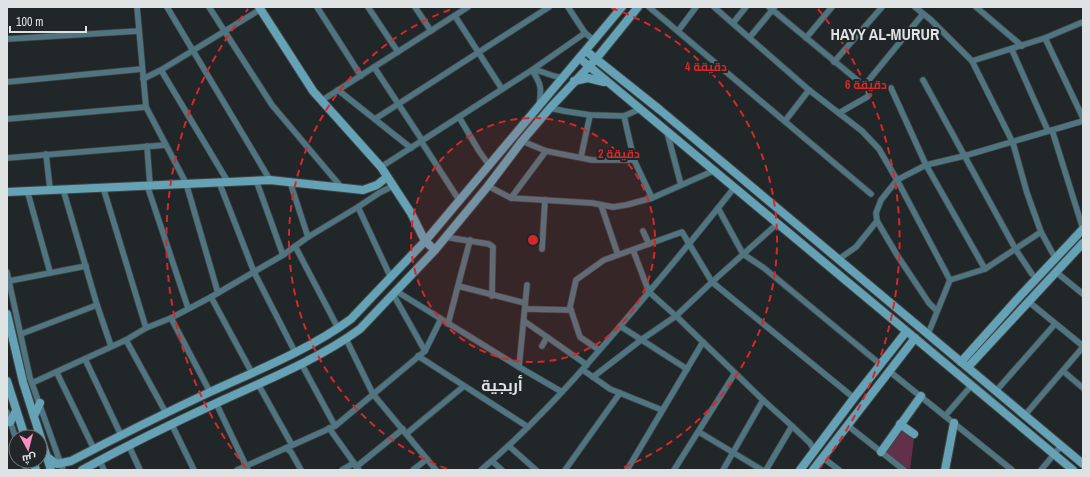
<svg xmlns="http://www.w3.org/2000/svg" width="1090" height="477" font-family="'Archivo Narrow',Cairo,sans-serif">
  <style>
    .green { fill: #623149 }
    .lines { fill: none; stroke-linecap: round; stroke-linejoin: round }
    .street-casing { stroke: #3f4446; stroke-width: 7 }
    .secondary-casing { stroke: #3f4446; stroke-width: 10 }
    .street { stroke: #507581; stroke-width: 5.5 }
    .secondary { stroke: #66a2b5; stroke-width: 8 }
    .ring { fill: none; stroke: #d62828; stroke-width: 2; stroke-dasharray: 7 5 }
    .labels { text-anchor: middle; stroke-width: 4; stroke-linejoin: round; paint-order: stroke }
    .district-label { font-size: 16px; font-weight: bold; fill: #dee2e3; stroke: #212628 }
    .centre { fill: #d62828; stroke: #212628; stroke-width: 2 }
    .ring-label { font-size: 12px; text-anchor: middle; font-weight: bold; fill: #d62828; stroke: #212628; stroke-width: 4; stroke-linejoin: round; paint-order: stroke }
  </style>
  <rect width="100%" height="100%" fill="#212628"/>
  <path class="green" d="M901,428L914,438L910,470L883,451Z"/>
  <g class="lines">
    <defs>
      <g id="street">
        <path d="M137,7L146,107L186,183L218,293"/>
        <path d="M167,7L270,180"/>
        <path d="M209,7L272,105L342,188"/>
        <path d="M317,7L361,76"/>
        <path d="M368,7L398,52"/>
        <path d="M415,7L431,31"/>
        <path d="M568,7L585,33L595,41"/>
        <path d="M649,7L871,194"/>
        <path d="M714,7L809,90L862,131L879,149L897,180L950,280"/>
        <path d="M769,7L868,89L869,95L867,97L839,113"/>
        <path d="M915,7L931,20L972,61L1013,143L1027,193L1041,232L1053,254"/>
        <path d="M976,7L1022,46"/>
        <path d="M455,16L502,89"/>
        <path d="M733,23L746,7"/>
        <path d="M678,31L696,7"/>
        <path d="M750,37L774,8"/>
        <path d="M806,38L832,7"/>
        <path d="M1045,38L1083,118"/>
        <path d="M7,39L139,31"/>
        <path d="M1012,50L1048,131"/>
        <path d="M972,61L1045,38L1083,22"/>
        <path d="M834,62L882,7"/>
        <path d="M374,67L422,140"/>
        <path d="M161,70L228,182"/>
        <path d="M143,79L161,70L261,9"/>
        <path d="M923,80L1016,250L1032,274"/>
        <path d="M7,82L142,69"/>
        <path d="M864,86L923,14"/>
        <path d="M891,88L926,165L985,269"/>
        <path d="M338,90L411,148"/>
        <path d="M321,101L468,7"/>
        <path d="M539,105C542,88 541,84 532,70L585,33"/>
        <path d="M550,108L564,111L590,115L624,116L640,109"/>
        <path d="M624,116L634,160L652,198"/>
        <path d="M459,117L479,151L489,165"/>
        <path d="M7,119L146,107"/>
        <path d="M375,119L549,7"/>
        <path d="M785,121L809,90"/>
        <path d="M1052,130L1083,229"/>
        <path d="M667,132L681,185"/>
        <path d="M421,141L459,200"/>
        <path d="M522,141L546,151L592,160H634"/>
        <path d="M147,146L150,185"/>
        <path d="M46,154L50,189"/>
        <path d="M581,157L590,115"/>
        <path d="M7,158L166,145"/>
        <path d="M381,167L532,70C544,70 552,78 563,77"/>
        <path d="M256,180L283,255"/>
        <path d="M219,182L254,272L295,352"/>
        <path d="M290,182L308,237"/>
        <path d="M147,185L188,308"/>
        <path d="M488,186L511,198L592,203L613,207L626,205L652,198L713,171"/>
        <path d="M103,187L146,328"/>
        <path d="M63,189L97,305L111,346"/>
        <path d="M27,190L50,272"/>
        <path d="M511,198L546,151"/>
        <path d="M601,205L618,255"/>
        <path d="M358,207L391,278"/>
        <path d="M718,208L743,254L764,268L880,364"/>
        <path d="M643,231L649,244"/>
        <path d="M445,237L489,244L493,247L492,296"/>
        <path d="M295,246L338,328"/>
        <path d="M542,249L545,200"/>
        <path d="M633,250L649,292L676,316L763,400L792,426L810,443L814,450"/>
        <path d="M839,259L856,247L877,221"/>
        <path d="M7,272L30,378L63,470"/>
        <path d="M1056,272L1083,294"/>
        <path d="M9,281L86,266"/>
        <path d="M458,286L525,303"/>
        <path d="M396,291L519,367L562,392"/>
        <path d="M393,294L425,351"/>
        <path d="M211,297L252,373"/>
        <path d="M1029,302L1083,346"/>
        <path d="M525,309L571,310"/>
        <path d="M937,311L929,303L897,255L877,221L876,213L881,200L897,180L926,165L964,156L1083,121"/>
        <path d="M171,318L210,392"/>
        <path d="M524,321L547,337"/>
        <path d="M448,324L470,240"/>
        <path d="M620,326L687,369"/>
        <path d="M21,334L97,305"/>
        <path d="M928,334L950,280L985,269L1041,232"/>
        <path d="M346,339L373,394L436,470"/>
        <path d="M126,340L166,413"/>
        <path d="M542,346L547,337L587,365"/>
        <path d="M599,350L580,337L570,307L576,280L604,260L682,232L712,282L854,398"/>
        <path d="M418,356L528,427"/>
        <path d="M85,359L121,435"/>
        <path d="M301,363L335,426"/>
        <path d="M519,367L527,285"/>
        <path d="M583,370L610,389L662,410"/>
        <path d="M889,371L1012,470"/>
        <path d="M1063,371L1083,388"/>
        <path d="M57,373L94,449"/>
        <path d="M593,377L641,340L676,316L712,282L777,224"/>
        <path d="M32,383L126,340L146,328L171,318L211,297L283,255L308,237L358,207L379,193L393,186"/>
        <path d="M258,384L292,445"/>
        <path d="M996,391L1055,324"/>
        <path d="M216,403L248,470"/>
        <path d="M7,412L16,439"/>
        <path d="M1025,415L1083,347"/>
        <path d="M945,416L971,386"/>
        <path d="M172,425L194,470"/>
        <path d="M847,425L904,470"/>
        <path d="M329,428L359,470"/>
        <path d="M699,432L762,470"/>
        <path d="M406,434L464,386"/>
        <path d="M129,446L140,470"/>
        <path d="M509,446L536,470"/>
        <path d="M286,448L291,452L301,470"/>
        <path d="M822,457L839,470"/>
        <path d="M23,461L26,470"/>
        <path d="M100,461L104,470"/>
        <path d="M492,461L502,470"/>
        <path d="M356,467L403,429"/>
        <path d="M237,470L335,426L340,422L425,351L441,319"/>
        <path d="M342,470L354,463"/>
        <path d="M413,470L427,459"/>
        <path d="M481,470C531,428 574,380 616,331C656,284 696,236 734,188"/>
        <path d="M565,470L620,393"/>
        <path d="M627,470L703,342"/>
        <path d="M674,470L735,373"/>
        <path d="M723,470L763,400"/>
        <path d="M766,470L792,426"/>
        <path d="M1041,470L1061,446"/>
      </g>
      <g id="secondary">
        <path d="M259,7L313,91L381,167L411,213L425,241L435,250"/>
        <path d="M586,51L660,110L1083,464"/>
        <path d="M584,62L1073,470"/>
        <path d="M574,81L588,78L604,82"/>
        <path d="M7,192L270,180L363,190L377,185L387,177"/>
        <path d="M7,314L23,382L51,470"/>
        <path d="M961,362L1021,295L1083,229"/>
        <path d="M968,367L1083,243"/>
        <path d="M7,381L25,437"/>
        <path d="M34,416L40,403"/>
        <path d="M10,422L16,411"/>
        <path d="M900,424L914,434"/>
        <path d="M881,452L921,396"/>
        <path d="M47,457L57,464L71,461C117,437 163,414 210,392C258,370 309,350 351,319L427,239L622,7"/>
        <path d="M33,461L36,470"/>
        <path d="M82,470C128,445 175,422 223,400C269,379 319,359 360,329L435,250L488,186L522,141L550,108L596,59L638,7"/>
        <path d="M800,470L854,398L906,332"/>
        <path d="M813,470L915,338"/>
        <path d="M945,470L954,423"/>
      </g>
    </defs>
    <use href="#street" class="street-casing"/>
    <use href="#secondary" class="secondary-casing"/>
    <use href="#street" class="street"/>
    <use href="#secondary" class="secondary"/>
  </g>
  <circle cx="533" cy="240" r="122" fill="#d62828" fill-opacity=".12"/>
  <g class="ring">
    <circle cx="533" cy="240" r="122"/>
    <path d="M447 469A245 245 0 0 1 455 8M611 8A245 245 0 0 1 619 469"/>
    <path d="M246 468A367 367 0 0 1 248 9M818 9A367 367 0 0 1 820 468"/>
  </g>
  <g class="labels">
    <g class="district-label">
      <text x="885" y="40">HAYY AL-MURUR</text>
      <text x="502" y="391">أربجية</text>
    </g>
  </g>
  <circle cx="533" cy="240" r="6" class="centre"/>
  <g class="ring-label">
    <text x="706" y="71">4 دقيقة</text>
    <text x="866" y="89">6 دقيقة</text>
    <text x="619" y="158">2 دقيقة</text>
  </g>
  <rect width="1090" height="477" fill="none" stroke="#dee2e3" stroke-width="16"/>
  <g transform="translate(28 449) rotate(173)"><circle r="19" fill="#212628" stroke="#6d7173"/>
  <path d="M0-3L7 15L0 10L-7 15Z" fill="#fb8fc4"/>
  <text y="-6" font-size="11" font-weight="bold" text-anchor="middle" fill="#dee2e3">ش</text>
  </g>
  <path d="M10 26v6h76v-6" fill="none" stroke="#dee2e3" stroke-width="2"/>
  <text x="16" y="26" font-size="12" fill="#dee2e3" stroke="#212628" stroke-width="3" paint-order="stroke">100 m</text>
</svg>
